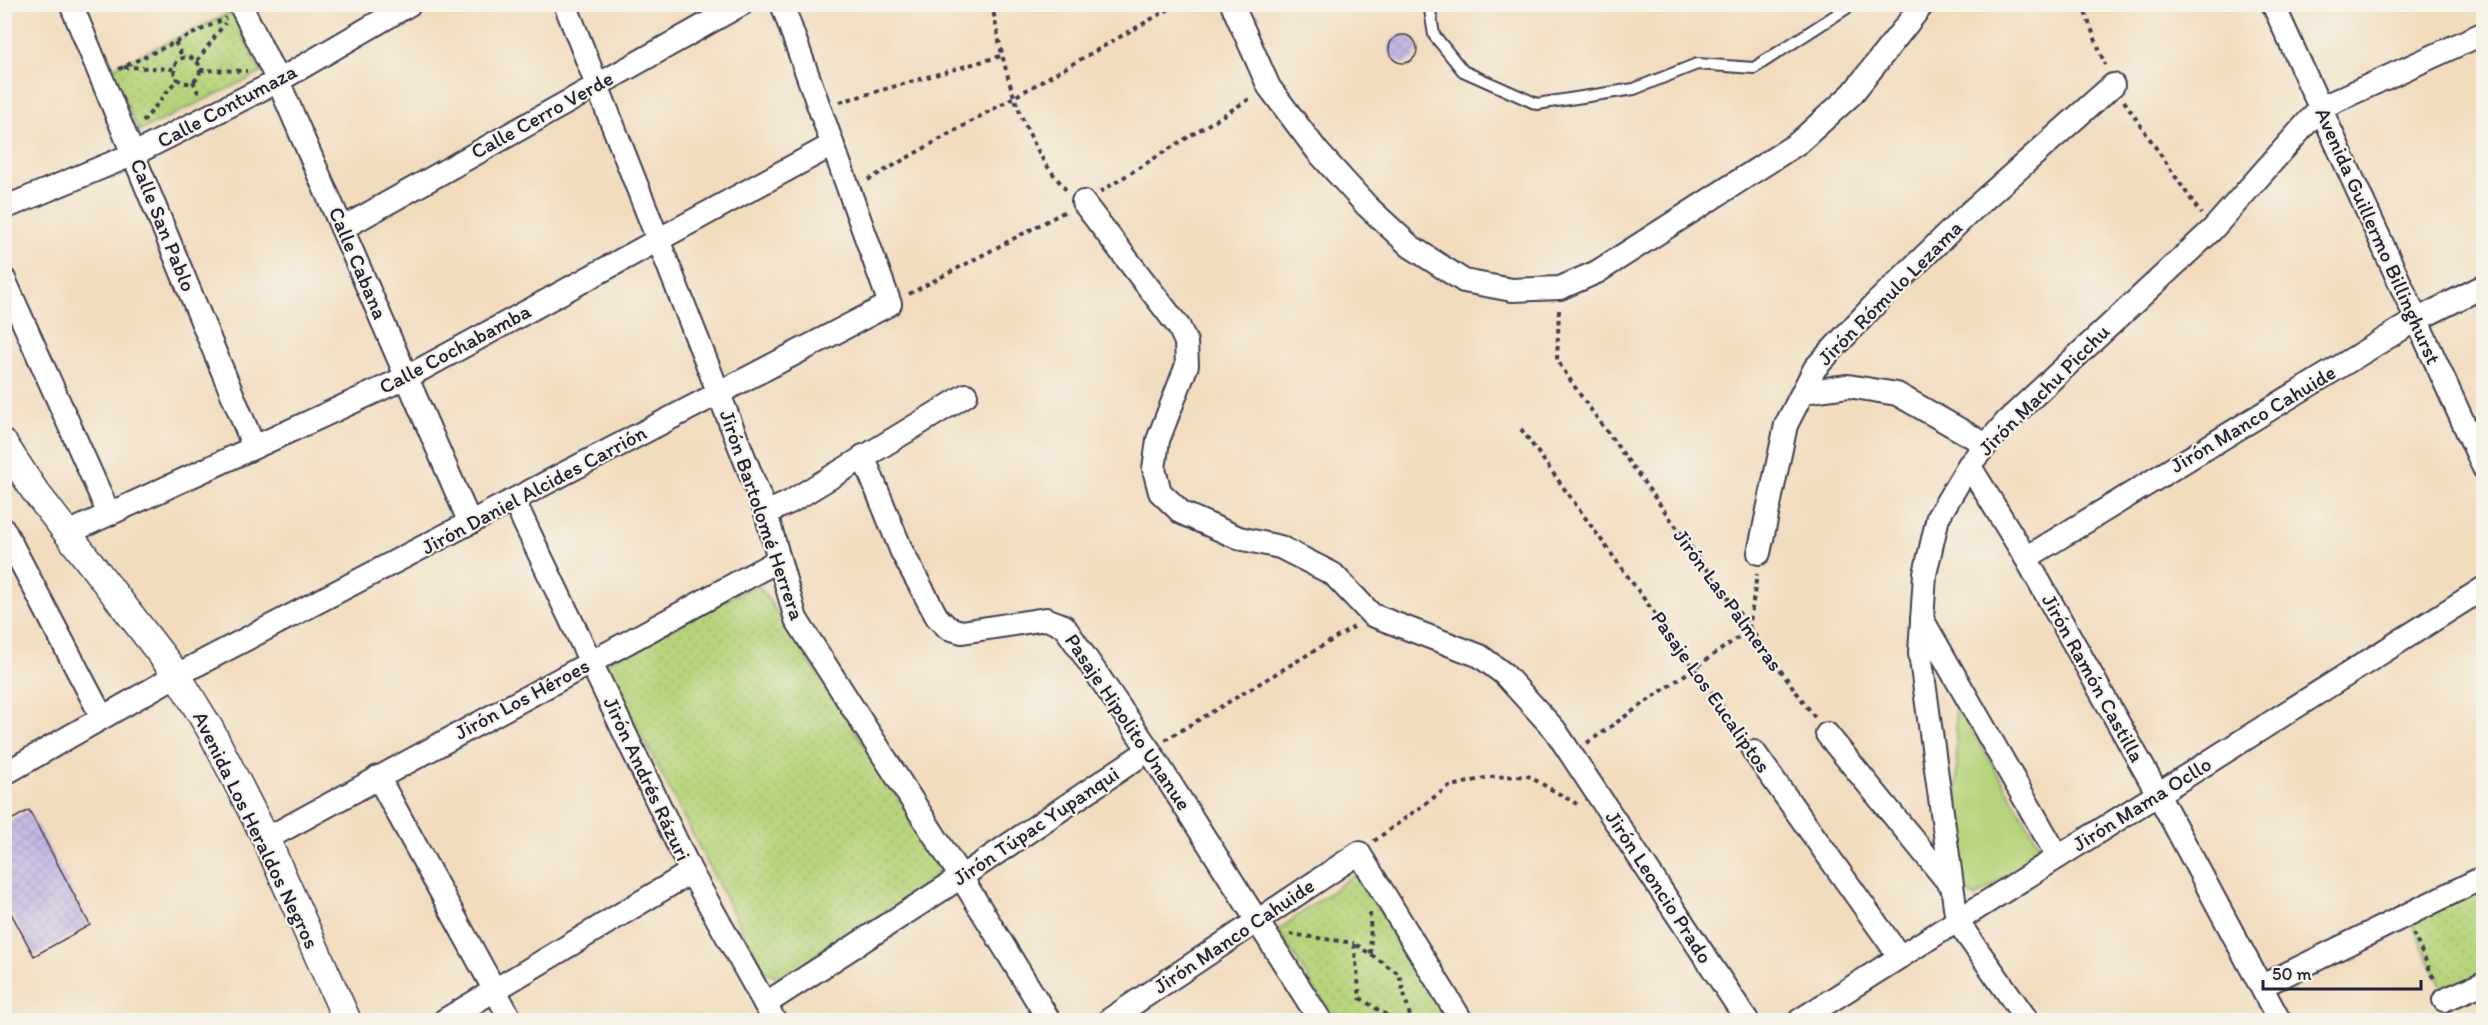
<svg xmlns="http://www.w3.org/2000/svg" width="2488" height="1025" font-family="Itim,sans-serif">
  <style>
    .grass { fill: #b6d47b; stroke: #6c7b5b; stroke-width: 1.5 }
    .park { fill: url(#park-dots); stroke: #6c7b5b; stroke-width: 1.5 }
    .building { fill: url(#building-cross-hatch) }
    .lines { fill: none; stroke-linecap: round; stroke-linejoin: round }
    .service-casing { stroke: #413e4f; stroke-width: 14 }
    .minor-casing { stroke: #413e4f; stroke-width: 26 }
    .tertiary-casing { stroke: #413e4f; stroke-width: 30 }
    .path { stroke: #413e4f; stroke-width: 4; stroke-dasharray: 4.5 4.5; stroke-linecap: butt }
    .service { stroke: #fff; stroke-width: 10 }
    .minor { stroke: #fff; stroke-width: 22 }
    .tertiary { stroke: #fff; stroke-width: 27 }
    .labels { text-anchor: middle; stroke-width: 4.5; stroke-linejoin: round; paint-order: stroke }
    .street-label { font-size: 21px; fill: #22223b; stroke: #f7f3e8 }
  </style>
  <defs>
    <pattern id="park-dots" width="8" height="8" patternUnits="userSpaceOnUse" patternTransform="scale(1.5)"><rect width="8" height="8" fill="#b6d47b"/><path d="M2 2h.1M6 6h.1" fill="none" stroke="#9cb66b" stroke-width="1.8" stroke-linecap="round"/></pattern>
    <pattern id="building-cross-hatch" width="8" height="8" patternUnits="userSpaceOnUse" patternTransform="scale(1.5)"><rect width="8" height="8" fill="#c4b7e4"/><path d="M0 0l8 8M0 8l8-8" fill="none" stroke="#a89dc4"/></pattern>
  </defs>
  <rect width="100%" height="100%" fill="#f7f3e8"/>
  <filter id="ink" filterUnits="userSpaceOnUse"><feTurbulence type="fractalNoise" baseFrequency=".0167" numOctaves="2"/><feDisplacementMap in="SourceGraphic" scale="12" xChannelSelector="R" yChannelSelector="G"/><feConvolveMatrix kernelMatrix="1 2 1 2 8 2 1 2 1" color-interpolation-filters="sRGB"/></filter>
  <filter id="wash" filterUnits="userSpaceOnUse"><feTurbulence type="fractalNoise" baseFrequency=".008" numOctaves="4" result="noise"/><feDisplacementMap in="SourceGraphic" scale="24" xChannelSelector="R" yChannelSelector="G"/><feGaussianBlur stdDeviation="1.35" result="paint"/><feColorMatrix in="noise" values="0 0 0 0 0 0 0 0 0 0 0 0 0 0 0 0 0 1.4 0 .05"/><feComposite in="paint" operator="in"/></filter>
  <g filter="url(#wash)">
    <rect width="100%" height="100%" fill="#f1dcbe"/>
    <path class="grass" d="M1955,702L2044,852L1975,897L1966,892L1960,882Z"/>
    <g class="park">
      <path d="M232,12L261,73L139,131L110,69Z"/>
      <path d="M760,587L938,856C940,868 939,874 931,884L792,972L779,977L763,971L607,668L609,661L749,588Z"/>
      <path d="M1357,873L1449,1020H1334L1278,930Z"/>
      <path d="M2483,886V977L2445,994L2410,920Z"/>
    </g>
    <g id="blocks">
      <g class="building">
        <circle cx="1403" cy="49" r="14"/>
        <path d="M29,810L90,925L34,956L4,900V824Z"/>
      </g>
    </g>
  </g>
  <g filter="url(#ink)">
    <use href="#blocks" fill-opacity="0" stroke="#413e4f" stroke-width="1.5"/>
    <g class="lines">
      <defs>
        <path id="service" d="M1429,4L1434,35L1463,71L1537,104L1634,89L1697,64L1754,68L1853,4"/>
        <g id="minor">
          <path d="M71,4L254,447"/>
          <path d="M240,4L278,81L470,523"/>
          <path d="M565,4L766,513L796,619L961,877L1049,1020"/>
          <path d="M1232,4L1269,87L1318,152L1367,206L1410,246L1464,281L1512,290L1560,288L1597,272L1798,143L1852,94L1923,4"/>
          <path d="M2273,4L2484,468"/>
          <path d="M1083,202L1179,327L1186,342L1187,365L1158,440L1154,469L1160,492L1182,513L1239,538L1280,547L1333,574L1372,615L1480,656L1504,674L1555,730L1747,1020"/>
          <path d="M4,208L134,154L278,81L410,4"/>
          <path d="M343,228L742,4"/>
          <path d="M4,279L109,514"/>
          <path d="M1803,392L1848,386L1897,394L1985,444"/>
          <path d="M863,456L902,552L937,617L948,628L962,632L1046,619L1064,626L1149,750L1320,1020"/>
          <path d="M1969,465L2026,558L2158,794L2279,1020"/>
          <path d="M514,501L691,872L774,1020"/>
          <path d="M766,513L790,502L966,395"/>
          <path d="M4,530L102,717"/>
          <path d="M68,533L407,377L832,145"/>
          <path d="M1759,553L1786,425L1815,368L1876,303L1970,212L2113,85"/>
          <path d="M2026,558L2416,320L2484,286"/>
          <path d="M1922,619L2058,857"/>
          <path d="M1827,734L1952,887"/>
          <path d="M1754,752L1900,957"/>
          <path d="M4,774L177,675L890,304L782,4"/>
          <path d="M378,777L511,1020"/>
          <path d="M266,839L779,560"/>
          <path d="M2262,986L2484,877"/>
          <path d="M2444,1000L2484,983"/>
          <path d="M765,1004L961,877L1149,750"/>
          <path d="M445,1020L691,872"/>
          <path d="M1109,1020L1359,853L1461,1020"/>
          <path d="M1800,1020L2484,588"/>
          <path d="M2027,1020L1957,921L1920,653L1925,574L1938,517L1969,465L2007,421L2212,230L2320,108L2484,33"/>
        </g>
        <path id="tertiary" d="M4,444L34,490L177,675L210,729L266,839L347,1020"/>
      </defs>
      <use href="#service" class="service-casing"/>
      <use href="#minor" class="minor-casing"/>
      <use href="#tertiary" class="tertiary-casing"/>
      <g class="path">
        <path d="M992,4C1001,56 1012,103 1037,149C1044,164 1056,177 1066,190"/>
        <path d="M2082,4L2105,65"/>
        <path d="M175,42L183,58"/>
        <circle cx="187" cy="70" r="13"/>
        <path d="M197,61L225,23"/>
        <path d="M124,67L174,69"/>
        <path d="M119,69L226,18"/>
        <path d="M200,70L247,71"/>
        <path d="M193,81L200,97"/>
        <path d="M2124,101L2201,214"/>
        <path d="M840,102L1001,56"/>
        <path d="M143,122L178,78"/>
        <path d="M868,180L1178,4"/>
        <path d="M1100,192L1251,98"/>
        <path d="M909,294L1064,212"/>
        <path d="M1559,310L1557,360L1581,396L1816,719"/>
        <path d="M1521,429L1744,737"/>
        <path d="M1749,629L1757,574"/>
        <path d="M1165,740L1354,627"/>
        <path d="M1587,743L1749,630"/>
        <path d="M1374,841L1448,787L1489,777L1528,776L1577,804"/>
        <path d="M1370,913L1371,955"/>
        <path d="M2413,933L2435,981"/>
        <path d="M1290,934L1354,943"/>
        <path d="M1394,1020L1360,998L1354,943L1399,974L1411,1020"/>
      </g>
      <use href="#service" class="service"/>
      <use href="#minor" class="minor"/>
      <use href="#tertiary" class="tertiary"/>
    </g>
  </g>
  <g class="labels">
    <g class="street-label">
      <text transform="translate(227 106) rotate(-28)" y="7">Calle Contumaza</text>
      <text transform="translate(542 115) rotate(-29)" y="7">Calle Cerro Verde</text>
      <text transform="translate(163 225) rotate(68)" y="7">Calle San Pablo</text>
      <text transform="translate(2378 236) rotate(66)" y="7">Avenida Guillermo Billinghurst</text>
      <text transform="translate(358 263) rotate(67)" y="7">Calle Cabana</text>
      <text transform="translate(1890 293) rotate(-45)" y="7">Jirón Rómulo Lezama</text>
      <text transform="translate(455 349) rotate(-28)" y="7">Calle Cochabamba</text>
      <text transform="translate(2044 390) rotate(-45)" y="7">Jirón Machu Picchu</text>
      <text transform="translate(2253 419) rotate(-31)" y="7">Jirón Manco Cahuide</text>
      <text transform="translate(534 490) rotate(-28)" y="7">Jirón Daniel Alcides Carrión</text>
      <text transform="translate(762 515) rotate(71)" y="7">Jirón Bartolomé Herrera</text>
      <text transform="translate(1728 600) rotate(54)" y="7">Jirón Las Palmeras</text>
      <text transform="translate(2093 678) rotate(61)" y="7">Jirón Ramón Castilla</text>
      <text transform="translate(1711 692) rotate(55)" y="7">Pasaje Los Eucaliptos</text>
      <text transform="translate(522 699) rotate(-28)" y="7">Jirón Los Héroes</text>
      <text transform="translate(1128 722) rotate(56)" y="7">Pasaje Hipolito Unanue</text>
      <text transform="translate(647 779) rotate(65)" y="7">Jirón Andrés Rázuri</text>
      <text transform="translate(2142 804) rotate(-32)" y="7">Jirón Mama Ocllo</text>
      <text transform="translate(1036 826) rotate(-34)" y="7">Jirón Túpac Yupanqui</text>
      <text transform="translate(256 830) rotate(64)" y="7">Avenida Los Heraldos Negros</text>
      <text transform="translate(1659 887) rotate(57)" y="7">Jirón Leoncio Prado</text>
      <text transform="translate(1234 936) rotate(-34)" y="7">Jirón Manco Cahuide</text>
    </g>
  </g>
  <rect width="2488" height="1025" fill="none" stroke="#f7f3e8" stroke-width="24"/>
  <path d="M2263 980v9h158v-9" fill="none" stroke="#22223b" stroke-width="3"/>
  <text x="2272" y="980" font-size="18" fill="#22223b" stroke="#f7f3e8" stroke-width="4.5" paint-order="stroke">50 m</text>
</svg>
